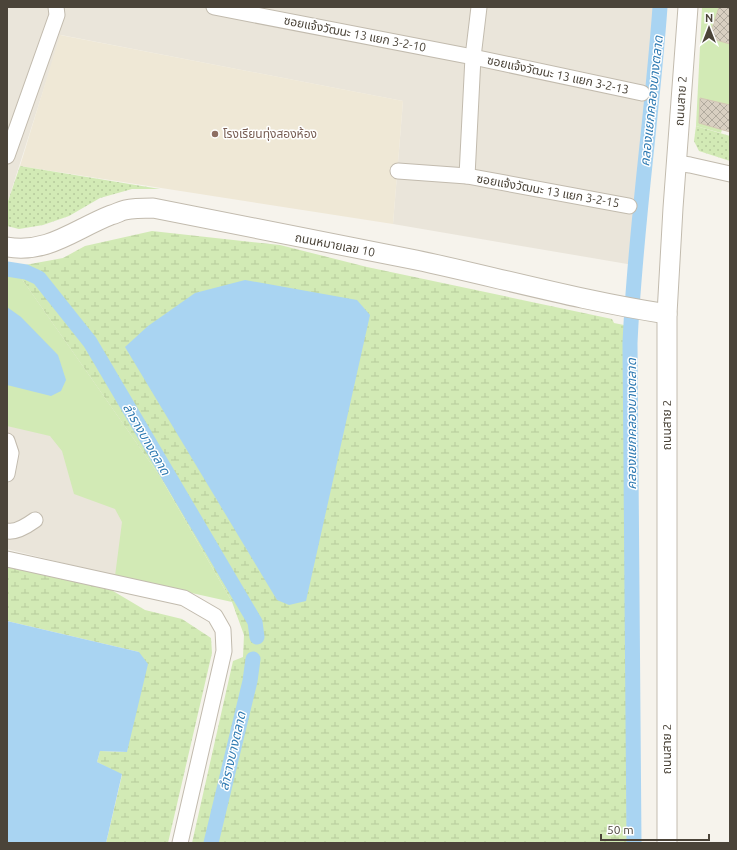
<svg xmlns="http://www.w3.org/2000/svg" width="737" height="850" font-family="Ubuntu,'Noto Sans Thai',sans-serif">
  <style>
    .residential { fill: #eae5da }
    .education { fill: #efe8d6 }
    .grass { fill: url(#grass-dots) }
    .wetland { fill: url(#wetland-marsh) }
    .green { fill: #d2eab5 }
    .water { fill: #a9d4f2 }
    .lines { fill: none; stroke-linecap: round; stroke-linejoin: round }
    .canal { stroke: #a9d4f2; stroke-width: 15 }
    .building { fill: url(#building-cross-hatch); stroke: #d3c7b4 }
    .minor-casing { stroke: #c2bbae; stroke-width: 17 }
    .tertiary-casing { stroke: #c2bbae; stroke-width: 21 }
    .minor { stroke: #fff; stroke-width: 15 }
    .tertiary { stroke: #fff; stroke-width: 19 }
    .education-dot { fill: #8d6e63; stroke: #fff; stroke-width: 1.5 }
    .labels { text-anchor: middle; stroke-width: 3; stroke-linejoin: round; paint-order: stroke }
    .street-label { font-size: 12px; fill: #4b4439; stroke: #fff }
    .education-label { font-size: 12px; fill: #785e54; stroke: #fff; text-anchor: start }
    .water-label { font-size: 13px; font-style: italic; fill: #2e7ab2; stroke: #fff }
  </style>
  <defs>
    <pattern id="grass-dots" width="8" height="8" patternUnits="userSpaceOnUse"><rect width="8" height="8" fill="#d2eab5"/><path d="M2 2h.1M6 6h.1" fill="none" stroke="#b6ca9c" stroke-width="1.8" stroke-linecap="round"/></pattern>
    <pattern id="wetland-marsh" width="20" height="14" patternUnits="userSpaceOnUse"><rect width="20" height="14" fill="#d2eab5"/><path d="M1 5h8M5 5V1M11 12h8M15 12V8" fill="none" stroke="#b6ca9c"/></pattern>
    <pattern id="building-cross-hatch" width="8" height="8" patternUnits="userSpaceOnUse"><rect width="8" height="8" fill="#d8cfc1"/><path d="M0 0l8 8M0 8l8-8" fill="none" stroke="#b1aa9e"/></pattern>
  </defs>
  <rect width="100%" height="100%" fill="#f6f3ec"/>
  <g class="residential">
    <path d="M7,7H665L639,266L393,224L403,101L61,35L7,204Z"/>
    <path d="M7,264L12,265L161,478L115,576L7,549Z"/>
  </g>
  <path class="education" d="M60,35L403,101L393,224L20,166Z"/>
  <g class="grass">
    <path d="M696,126L730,136V161L699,151L694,141Z"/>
    <path d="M20,166L160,189H132L100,198L69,216L43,225L19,229L7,226V204Z"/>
  </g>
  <g class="wetland">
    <path d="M152,231L280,245L367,267L612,319L614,323L624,325L627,843H192L233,661L243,657L244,635L232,602L161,478L12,265H25L63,258L85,246Z"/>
    <path d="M7,566L108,588L145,610L182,619L211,638L212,653L168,843H106L122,775L97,762L100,751L127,752L139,652L7,621Z"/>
  </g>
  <g class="green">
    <path d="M702,7H728L730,39V103L721,133L696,126Z"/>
    <path d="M7,264L12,265L161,478L232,602L115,576L122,522L115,509L74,494L62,451L50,436L7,426Z"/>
  </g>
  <g class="water">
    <path d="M245,280L357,300L370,315L306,601L289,605L277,600L125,347L148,326L195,293Z"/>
    <path d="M7,307L21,317L58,355L66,380L61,391L51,396L7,385Z"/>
    <path d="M7,621L139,652L148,664L127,752L100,751L97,762L122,774L106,843H7Z"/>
  </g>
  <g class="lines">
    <g class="canal">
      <path d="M7,269L26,272L39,278L90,342L255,622L257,637"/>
      <path d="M211,843L250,681L253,659"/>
      <path d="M634,843L630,343C635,230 652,119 660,7"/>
    </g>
  </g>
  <g class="building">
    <path d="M719,7H730V44L709,38Z"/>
    <path d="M700,98L730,105V132L699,123Z"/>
  </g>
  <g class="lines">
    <defs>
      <g id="minor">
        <path d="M214,7L473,57L642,93"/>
        <path d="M7,156L57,15L56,7"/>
        <path d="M676,163L690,165L730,174"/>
        <path d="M398,171L467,176L629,206"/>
        <path d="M467,176L473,57L479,7"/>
        <path d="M7,441L11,453L7,474"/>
        <path d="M7,531C16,533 28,525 35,520"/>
        <path d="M7,559L184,598L215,616L223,630L224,651L180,843"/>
      </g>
      <g id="tertiary">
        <path d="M7,247C48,254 75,229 111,215C116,214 120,211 125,210C134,208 144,208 153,208C241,226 329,242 416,260C500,278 582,301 667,314"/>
        <path d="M667,843V314L673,208L688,7"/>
      </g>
    </defs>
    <use href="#minor" class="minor-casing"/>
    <use href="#tertiary" class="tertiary-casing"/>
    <use href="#minor" class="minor"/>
    <use href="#tertiary" class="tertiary"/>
  </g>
  <circle class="education-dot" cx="215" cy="134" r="4"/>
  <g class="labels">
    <g class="street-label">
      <text transform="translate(355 34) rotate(11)" y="4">ซอยแจ้งวัฒนะ 13 แยก 3-2-10</text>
      <text transform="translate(558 75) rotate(12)" y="4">ซอยแจ้งวัฒนะ 13 แยก 3-2-13</text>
      <text transform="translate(681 101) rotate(-86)" y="4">ถนนสาย 2</text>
      <text transform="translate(548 191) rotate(10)" y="4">ซอยแจ้งวัฒนะ 13 แยก 3-2-15</text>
      <text transform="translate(335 245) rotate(11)" y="4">ถนนหมายเลข 10</text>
      <text transform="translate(667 425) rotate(-90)" y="4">ถนนสาย 2</text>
      <text transform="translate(667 749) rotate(-90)" y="4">ถนนสาย 2</text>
    </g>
    <g class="education-label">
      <text x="223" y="138">โรงเรียนทุ่งสองห้อง</text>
    </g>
    <g class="water-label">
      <text transform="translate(651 101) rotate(-84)" y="5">คลองแยกคลองบางตลาด</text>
      <text transform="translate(631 424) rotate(-90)" y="5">คลองแยกคลองบางตลาด</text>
      <text transform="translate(147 439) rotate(60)" y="5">ลำรางบางตลาด</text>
      <text transform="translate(232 751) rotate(-77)" y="5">ลำรางบางตลาด</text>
    </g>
  </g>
  <rect width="737" height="850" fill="none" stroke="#4b4439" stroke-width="16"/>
  <g transform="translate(709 28)" stroke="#ffffff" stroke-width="3" paint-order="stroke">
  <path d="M0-3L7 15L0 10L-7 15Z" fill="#4b4439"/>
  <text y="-6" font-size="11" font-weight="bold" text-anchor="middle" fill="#4b4439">N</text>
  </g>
  <path d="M601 834v6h108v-6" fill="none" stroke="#4b4439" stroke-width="2"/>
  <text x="607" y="834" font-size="12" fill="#4b4439" stroke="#ffffff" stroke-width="3" paint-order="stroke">50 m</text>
</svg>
